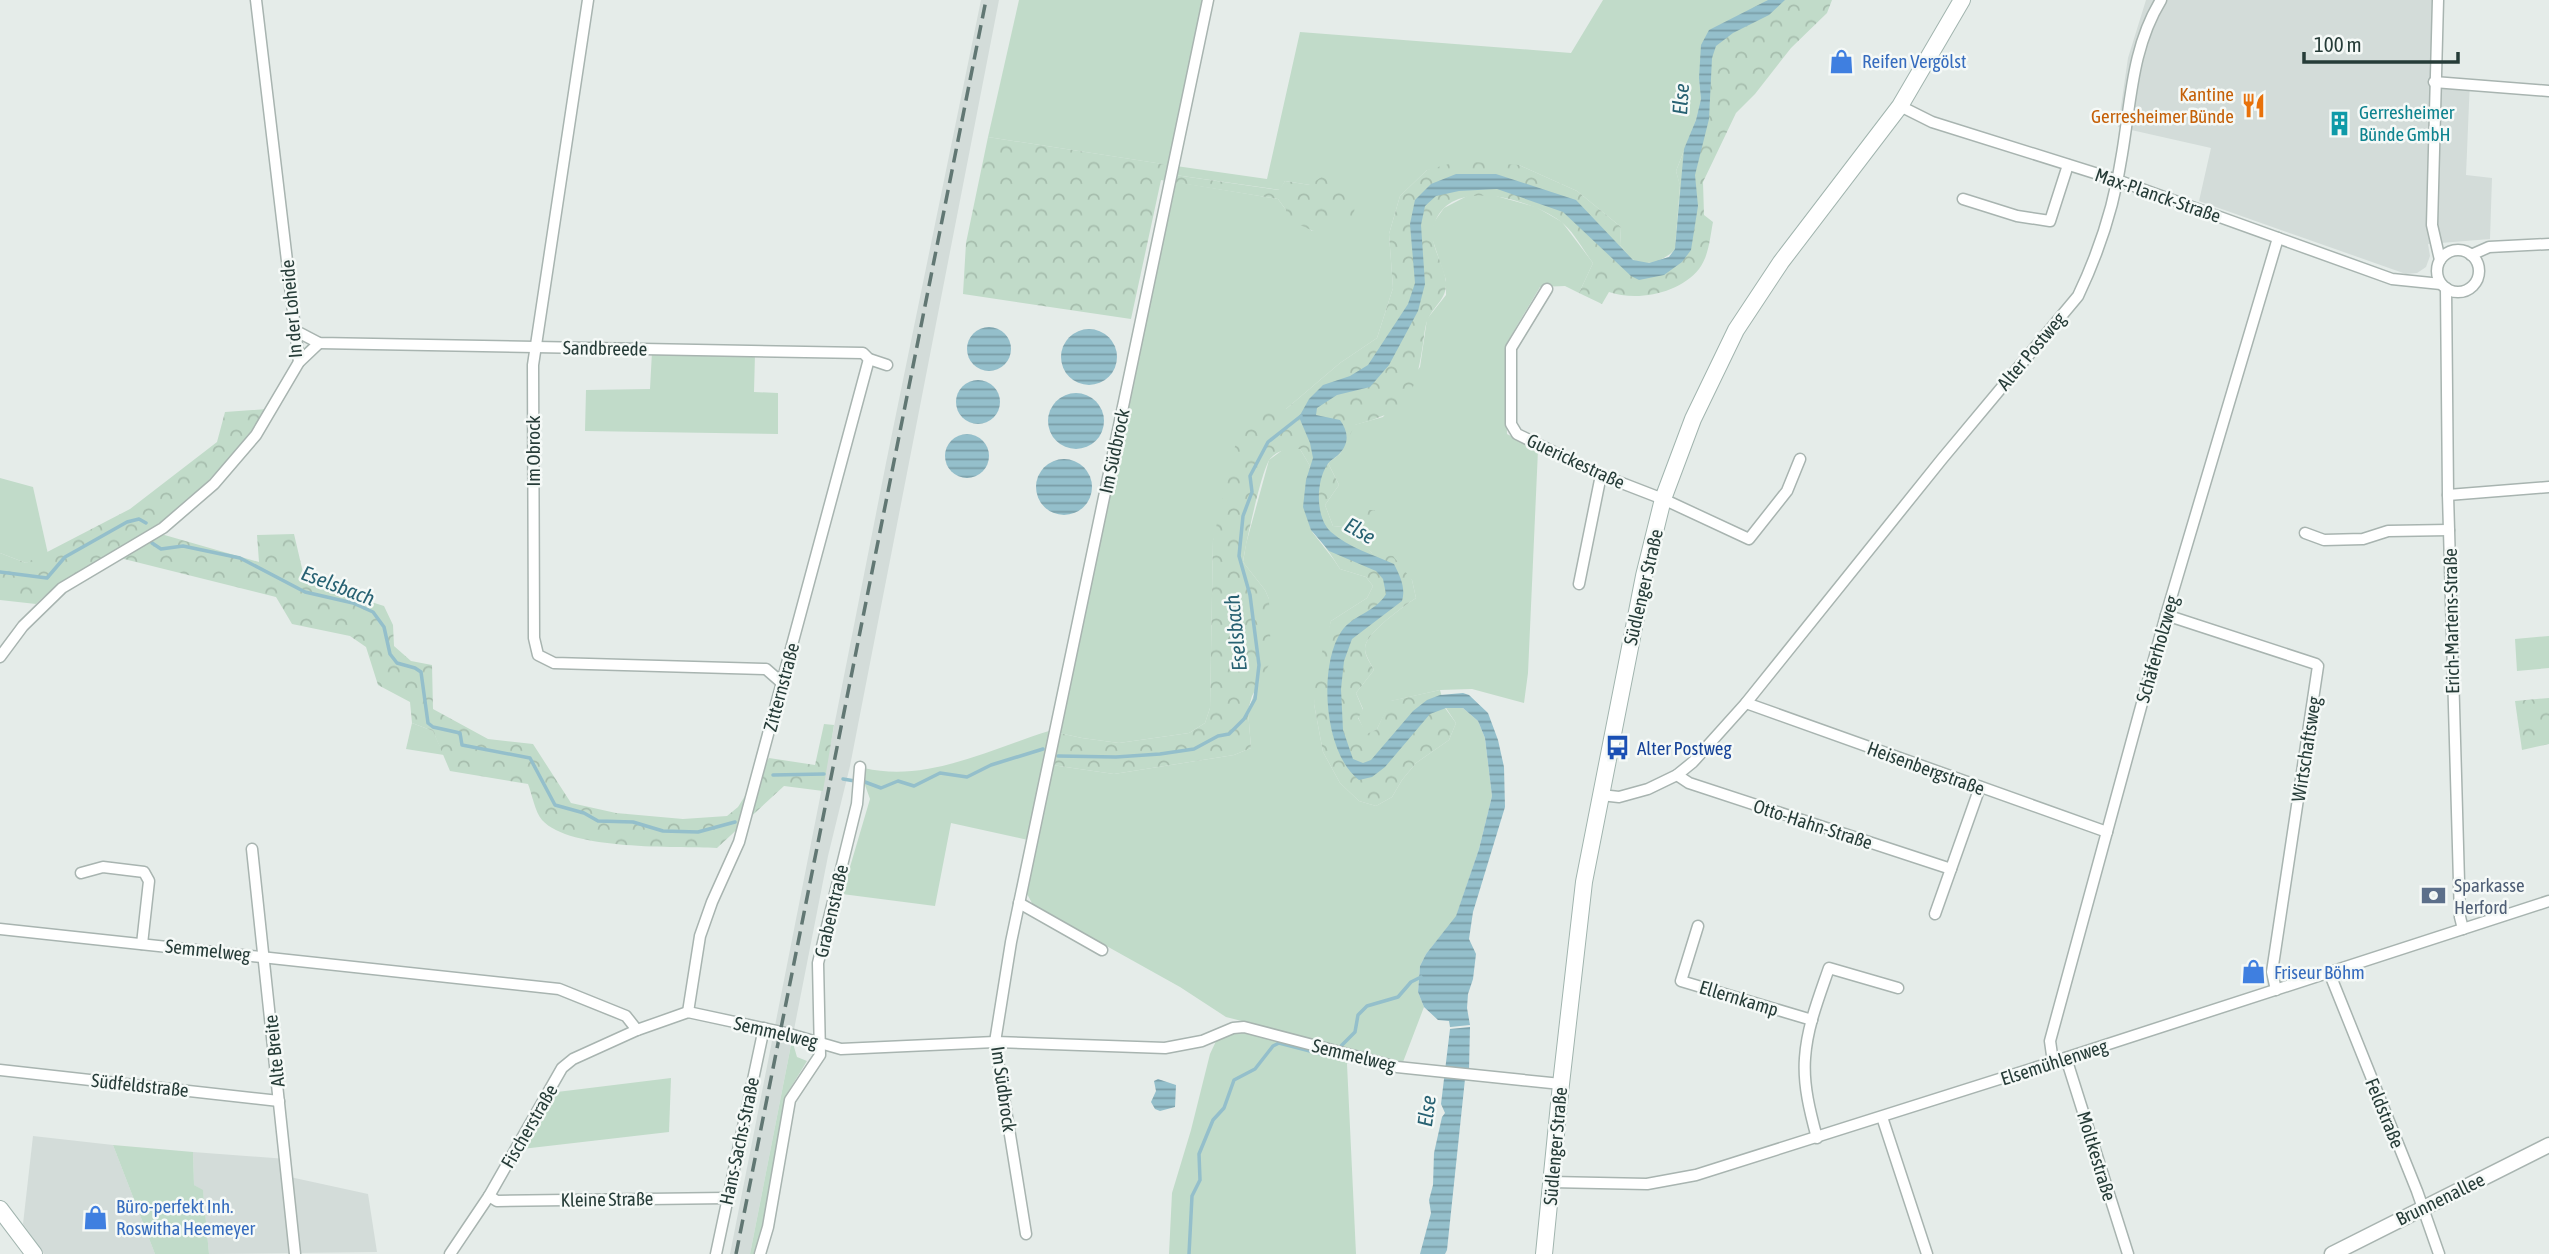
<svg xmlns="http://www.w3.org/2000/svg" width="2549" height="1254" font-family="'Asap Condensed',sans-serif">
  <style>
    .built { fill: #d3dcd9 }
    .green { fill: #c1dbc9 }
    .forest { fill: url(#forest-crowns) }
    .water { fill: url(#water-rules) }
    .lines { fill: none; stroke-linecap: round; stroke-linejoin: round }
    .stream { stroke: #94bfcb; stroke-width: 3.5 }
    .minor-casing { stroke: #a8b4b0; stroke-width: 13 }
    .tertiary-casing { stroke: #a8b4b0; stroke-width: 17 }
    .secondary-casing { stroke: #a1b4ae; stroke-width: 18 }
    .minor { stroke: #fff; stroke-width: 10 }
    .tertiary { stroke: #fff; stroke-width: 14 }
    .secondary { stroke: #fff; stroke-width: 16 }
    .rail { stroke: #617773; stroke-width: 3.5; stroke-dasharray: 14 7; stroke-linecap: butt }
    .labels { text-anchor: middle; stroke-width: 5; stroke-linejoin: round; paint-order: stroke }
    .shop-label { font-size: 19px; fill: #366cbe; stroke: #f5f9f7; text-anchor: start }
    .food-label { font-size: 19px; fill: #c56008; stroke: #f5f9f7; text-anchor: end }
    .culture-label { font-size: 19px; fill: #0d838f; stroke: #f5f9f7; text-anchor: start }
    .street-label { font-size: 19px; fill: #263c38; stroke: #f5f9f7 }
    .transit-label { font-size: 19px; fill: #164399; stroke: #f5f9f7; text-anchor: start }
    .service-label { font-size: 19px; fill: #4e5e75; stroke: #f5f9f7; text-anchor: start }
    .water-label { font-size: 21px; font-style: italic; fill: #276172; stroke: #f5f9f7 }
  </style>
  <defs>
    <pattern id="forest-crowns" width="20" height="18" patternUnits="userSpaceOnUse" patternTransform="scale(1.75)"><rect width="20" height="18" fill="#c1dbc9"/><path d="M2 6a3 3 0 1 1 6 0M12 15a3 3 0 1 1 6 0" fill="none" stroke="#a6bdad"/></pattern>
    <pattern id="water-rules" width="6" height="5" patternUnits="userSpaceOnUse" patternTransform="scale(1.75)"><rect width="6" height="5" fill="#94bfcb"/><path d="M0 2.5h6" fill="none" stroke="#799ca6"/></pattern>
  </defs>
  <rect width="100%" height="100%" fill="#e5ece9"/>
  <g class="built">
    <path d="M981,0H999L850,766L828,856L750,1254H730L886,463Z"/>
    <path d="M2146,0H2442L2438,73L2444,78L2470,80L2466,175L2492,178L2490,239L2428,244L2430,256L2426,267L2417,273L2406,274L2199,201L2211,148L2118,127L2128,58Z"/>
    <path d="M33,1136L113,1145L155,1254H44L23,1224Z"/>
    <path d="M193,1152L287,1159L290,1177L368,1194L377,1252L209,1254L203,1191L194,1185Z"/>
  </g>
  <g class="green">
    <path d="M1019,0H1203L1169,165L988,137Z"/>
    <path d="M1603,0H1768L1747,13L1699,78L1701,99L1696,120L1676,171L1680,185L1675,249C1666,260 1646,268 1632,259C1628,256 1624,249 1620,245L1621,227L1577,191L1519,165L1427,170L1400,196L1389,234L1393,288L1377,338L1340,363L1286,409L1213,540L1210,708L1205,723L1189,733L1119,743L1082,738L1059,733L1176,182L1278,199L1286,210L1312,231L1325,225L1310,185L1285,181L1280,190L1175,175L1176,166L1267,179L1300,32L1571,53Z"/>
    <path d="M1489,194L1536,207L1562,222L1593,263L1579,293L1565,286L1540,287L1505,346L1507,434L1538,450L1528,673L1524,703L1472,689L1440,690L1391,701L1377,729L1366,735L1358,717L1363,709L1356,693L1374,670C1371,664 1365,655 1365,649C1364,634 1404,606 1416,598L1412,580L1372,553L1344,527L1333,526L1325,505L1339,485L1328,463L1340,454L1354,425L1383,417L1420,367L1427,319L1446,295V280L1431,235L1434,222L1444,208L1469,195Z"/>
    <path d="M652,352L755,354L754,392L778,393V434L585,431L586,390L650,389Z"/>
    <path d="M1284,449H1300L1310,466C1306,480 1305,520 1313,533C1322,545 1332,556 1340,569L1366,577L1373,586L1367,598L1331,621L1314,704L1323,752L1340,783L1359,801L1376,806L1392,797L1402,780L1416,763L1449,740L1456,723L1446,708H1463L1478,721L1485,738L1492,796L1479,849L1456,917L1426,954L1420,966L1418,992L1424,1007L1403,1062L1226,1017L1180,987L1033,905L1026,892L1052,765L1114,774L1234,755L1251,748L1248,710L1260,680L1269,599L1265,590L1243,562L1246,544L1269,460Z"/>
    <path d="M0,478L33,487L48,554L26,563L0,553Z"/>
    <path d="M2549,636V668L2517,671L2515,639Z"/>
    <path d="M412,723L433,731L444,755L406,749Z"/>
    <path d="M1049,731L1028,840L951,823L935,906L842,894L870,799L865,785L864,768C927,783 990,749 1049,731Z"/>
    <path d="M1247,1032L1349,1059L1347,1064L1356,1254H1169L1172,1193L1191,1130L1210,1054L1217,1039L1231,1033Z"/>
    <path d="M792,1040L797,1057L807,1061L788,1092L759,1254H750Z"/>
    <path d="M671,1078L669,1132L522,1149L557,1092Z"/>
    <path d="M113,1145L193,1152L194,1185L203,1190L209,1254H155Z"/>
  </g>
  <g class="forest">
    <path d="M1768,0H1832L1827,13L1791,48L1755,94L1736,113L1703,182L1704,215L1713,222C1710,237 1709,256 1699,269C1680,293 1638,302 1609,292L1602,304L1579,293L1593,263C1583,250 1573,230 1560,221C1530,199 1449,175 1434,225C1428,244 1444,263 1446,282C1447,299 1435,304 1428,319C1424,327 1424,341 1422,350C1414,401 1404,412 1355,425L1340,454L1328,463L1339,485L1325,505L1333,526L1344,527L1356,510H1375L1376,525L1360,540L1372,553L1393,556L1412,580L1416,598C1404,606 1364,634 1365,649C1365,656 1371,664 1374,670L1356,693L1363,710L1358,718L1367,734L1377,729L1390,701L1440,690L1445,708L1456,723L1449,740L1416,763L1402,780L1392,797L1376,806L1359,801L1340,783L1323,752L1314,704L1316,672L1331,621L1367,598L1373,586L1366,577L1340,569C1315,527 1293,520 1310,466L1300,449C1289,449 1278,449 1270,459C1262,468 1245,547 1243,562L1265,590L1269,599L1271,661L1252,696L1248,710L1251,748L1234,755L1114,774L1052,765L1059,733L1082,738L1119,743L1189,733L1205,723L1210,708L1213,540L1243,412L1286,409L1340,363L1377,338L1393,288L1389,234L1400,196L1427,170L1460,161L1519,165L1577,191L1621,227L1620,245L1633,260L1649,263L1669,257L1675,249L1680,186L1676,171L1696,120L1701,99L1699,78L1701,45L1709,30Z"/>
    <path d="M988,137L1176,166L1175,175L1279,190L1285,181L1310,185L1324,175L1356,202L1353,217L1313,231L1298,224L1295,218L1286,217V210L1278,199L1161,180L1131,319L963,294L966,243Z"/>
    <path d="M267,409C238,453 192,502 148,531C111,556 68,573 36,604L0,600V553L26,563L130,509L217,442L225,412Z"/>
    <path d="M161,534L259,562L257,535L294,534L305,581L384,606L393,625L394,646L411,661L432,665L433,709L488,739L533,744L571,803L616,813L683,819L727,816L738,807L769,758L815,765L824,724L834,725L823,791L784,786L717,848C676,846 570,851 542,820C535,812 532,794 528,784L450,771L433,731L412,723L410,702L378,685L366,647L350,636L292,624L276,597L120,558Z"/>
    <path d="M2549,698V744L2522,750L2515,701Z"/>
  </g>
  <g class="water">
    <path d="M1768,0H1785L1769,15L1733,33L1716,46L1712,58L1709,119L1695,175L1698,206L1691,250L1682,262L1664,275L1639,280L1631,276L1563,212L1497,189L1459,191L1436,196L1425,206L1421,225L1425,284L1418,311L1389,365L1370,387L1337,395L1317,408L1316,415L1340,420C1348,431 1350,443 1339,454C1335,458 1330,460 1327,465C1316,482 1315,517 1331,532C1349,548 1372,554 1394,564C1400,576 1406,588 1402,601L1352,639L1344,661L1341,689L1343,730L1353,759L1363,763L1371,760L1413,711L1427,700L1440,695L1463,693L1469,695L1488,713L1498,740L1504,767L1505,807L1473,912L1469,939L1476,954L1473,979L1468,994L1467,1008L1470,1025L1450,1027L1449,1021L1438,1020L1424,1007L1418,992L1420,966L1426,954L1456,916L1479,849L1492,796L1485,738L1478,721L1463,708H1446L1430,714L1385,767L1372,777L1359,780C1324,754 1318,667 1341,632C1352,615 1376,612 1386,594L1383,579L1376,571L1329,551L1311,530L1303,507L1306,480L1313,458L1310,443L1299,417L1309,399L1323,385L1350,376L1368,365L1408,304L1415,283L1410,224L1415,200L1431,184L1456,174H1496L1576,200L1633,260L1649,263L1669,257L1675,249L1684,149L1696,120L1701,99L1699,78L1701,45L1709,30Z"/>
    <circle cx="989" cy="349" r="22"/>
    <circle cx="1089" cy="357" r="28"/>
    <circle cx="978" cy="402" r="22"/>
    <circle cx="1076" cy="421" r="28"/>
    <circle cx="967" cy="456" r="22"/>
    <circle cx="1064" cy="487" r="28"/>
    <path d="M1470,1027L1469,1070L1465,1079L1447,1250L1445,1254H1420L1431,1213L1429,1200L1433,1185L1434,1153L1442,1117L1445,1113L1441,1104L1450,1029Z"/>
    <path d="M1158,1079L1176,1085L1175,1107L1160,1111L1155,1109L1151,1102L1156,1091L1154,1081Z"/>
  </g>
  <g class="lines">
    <g class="stream">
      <path d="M152,543L161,549L183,546L240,558L305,592L353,603L373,612L384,627L390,654L397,663L415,668L421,672L428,723L433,727L460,733L462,745L530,758L555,805L584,813L598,821L633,822L663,831L698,832L735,822"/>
      <path d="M0,572L47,578L65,557L127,522L139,519L146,523"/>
      <path d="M1058,756L1116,757L1160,754L1194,749L1218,736L1229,734L1244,719L1255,699L1259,665L1250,595L1239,556L1243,516L1252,492L1250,476L1268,442L1301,416"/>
      <path d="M773,775L824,774"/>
      <path d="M843,779L855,781"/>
      <path d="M865,782L881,788L898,781L914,786L940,773L967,777L991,765L1043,749"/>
      <path d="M1340,1047L1355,1032L1358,1015L1367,1006L1398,997L1411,982L1421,977"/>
      <path d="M1189,1254L1192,1196L1200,1180L1199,1154L1213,1120L1224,1108L1234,1080L1255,1069L1273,1046L1279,1043L1337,1058"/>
    </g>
    <defs>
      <g id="minor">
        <path d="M256,0L299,362"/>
        <path d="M588,0L533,365L534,638L538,655L554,663L766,669L782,683"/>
        <path d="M2438,0L2432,225L2440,260"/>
        <path d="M2434,82L2549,91"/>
        <path d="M1900,106L1932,122L2117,180L2392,279L2441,284"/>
        <path d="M1963,199L2017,216L2050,221L2068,165"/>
        <circle cx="2458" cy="271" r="21"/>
        <path d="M2471,255L2489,247L2549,244"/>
        <path d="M2446,288L2448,495L2460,917L2463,929"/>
        <path d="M1547,289L1511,348V424L1517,434L1601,475L1663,499L1749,539L1787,491L1800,459"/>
        <path d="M296,331L319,343L863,353L869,359L887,365"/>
        <path d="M2448,495L2549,487"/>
        <path d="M2305,533L2324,540L2363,539L2388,531L2449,530"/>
        <path d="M1579,584L1601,475"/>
        <path d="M2166,615L2316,664L2318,666L2272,972L2276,990"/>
        <path d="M0,657L23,626L62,588L163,528L214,484L256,435L299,362L319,343"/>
        <path d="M1746,703L2107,832"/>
        <path d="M1677,775L1689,783L1951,869"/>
        <path d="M1601,795L1619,797L1648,789L1677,775L1693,762L1746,703L1942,459L2078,296C2099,252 2115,202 2122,154C2131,101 2132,47 2161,0"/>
        <path d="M252,849L295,1254"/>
        <path d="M81,873L103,867L144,872L149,881L142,944"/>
        <path d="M1019,903L1102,950"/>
        <path d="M1935,914L1980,787"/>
        <path d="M1698,926L1681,981L1812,1020"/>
        <path d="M0,929L559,989L626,1016L637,1030"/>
        <path d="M2329,972L2417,1191L2439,1254"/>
        <path d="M688,1012L700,936L712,902L739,842L869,359"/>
        <path d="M2066,1058L2128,1254"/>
        <path d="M2053,1062L2050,1041L2166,615L2278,238"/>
        <path d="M0,1070L279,1101"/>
        <path d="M1882,1117L1927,1254"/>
        <path d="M1817,1138C1810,1112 1803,1085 1805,1058C1807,1027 1819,997 1829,968L1898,988"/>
        <path d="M1551,1182L1647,1184L1696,1175L2053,1062L2549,901"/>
        <path d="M489,1196L497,1201L727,1198"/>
        <path d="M1026,1234L995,1042L1011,942L1208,0"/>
        <path d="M450,1254L489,1196L562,1068L573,1059L637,1030L688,1012L786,1033L841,1049L995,1042L1165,1048L1202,1041L1233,1028L1244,1027L1397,1067L1561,1084"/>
        <path d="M716,1254L764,1028"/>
        <path d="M760,1254L768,1227L790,1100L820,1055L818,963L857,804L860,767"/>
      </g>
      <path id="tertiary" d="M2332,1254L2549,1145"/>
      <g id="secondary">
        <path d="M0,1209L34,1254"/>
        <path d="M1544,1254L1561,1084L1584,882L1644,576L1663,499L1693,419L1736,330L1781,262L1900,106L1962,0"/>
      </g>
    </defs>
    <use href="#minor" class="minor-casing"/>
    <use href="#tertiary" class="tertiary-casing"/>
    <use href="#secondary" class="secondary-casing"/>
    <use href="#minor" class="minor"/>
    <use href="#tertiary" class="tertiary"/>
    <use href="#secondary" class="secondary"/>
    <path class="rail" d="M736,1254L986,0"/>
  </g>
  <defs>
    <symbol id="shop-bare" viewBox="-9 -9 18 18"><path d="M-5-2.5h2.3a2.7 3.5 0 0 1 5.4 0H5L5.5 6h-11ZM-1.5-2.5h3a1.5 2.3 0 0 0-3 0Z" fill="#3f7fe0" stroke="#f5f9f7" stroke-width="2.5" paint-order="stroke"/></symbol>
    <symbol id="restaurant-bare" viewBox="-9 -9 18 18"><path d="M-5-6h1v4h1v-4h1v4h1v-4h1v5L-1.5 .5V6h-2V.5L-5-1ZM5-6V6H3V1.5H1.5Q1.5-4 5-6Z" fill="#e8710a" stroke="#f5f9f7" stroke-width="2.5" paint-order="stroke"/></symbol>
    <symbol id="building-bare" viewBox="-9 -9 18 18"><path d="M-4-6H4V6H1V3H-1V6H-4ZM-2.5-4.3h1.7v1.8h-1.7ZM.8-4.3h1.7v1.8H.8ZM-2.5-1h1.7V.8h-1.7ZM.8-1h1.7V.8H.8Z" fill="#0f9aa8" stroke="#f5f9f7" stroke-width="2.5" paint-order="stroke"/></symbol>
    <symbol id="bus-bare" viewBox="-9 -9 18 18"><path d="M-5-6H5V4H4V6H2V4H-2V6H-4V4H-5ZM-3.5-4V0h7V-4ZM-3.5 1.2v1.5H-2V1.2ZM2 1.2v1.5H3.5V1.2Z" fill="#1a4fb4" stroke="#f5f9f7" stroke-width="2.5" paint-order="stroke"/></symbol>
    <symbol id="bank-bare" viewBox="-9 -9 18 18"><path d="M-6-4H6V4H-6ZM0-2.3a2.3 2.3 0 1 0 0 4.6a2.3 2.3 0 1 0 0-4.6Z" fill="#5c6f8a" stroke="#f5f9f7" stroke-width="2.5" paint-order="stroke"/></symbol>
  </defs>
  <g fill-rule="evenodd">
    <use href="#shop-bare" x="1824" y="44" width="35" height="35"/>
    <use href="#restaurant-bare" x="2236" y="88" width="35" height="35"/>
    <use href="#building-bare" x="2322" y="106" width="35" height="35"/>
    <use href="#bus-bare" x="1600" y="730" width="35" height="35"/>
    <use href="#bank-bare" x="2416" y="878" width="35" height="35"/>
    <use href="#shop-bare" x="2236" y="954" width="35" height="35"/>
    <use href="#shop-bare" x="78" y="1200" width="35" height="35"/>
  </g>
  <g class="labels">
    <g class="shop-label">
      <text x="1862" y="68">Reifen Vergölst</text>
      <text x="2274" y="979">Friseur Böhm</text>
      <text x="116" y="1213">Büro-perfekt Inh.<tspan x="116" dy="22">Roswitha Heemeyer</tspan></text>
    </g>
    <g class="food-label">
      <text x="2234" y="101">Kantine<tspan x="2234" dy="22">Gerresheimer Bünde</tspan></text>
    </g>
    <g class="culture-label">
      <text x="2359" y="119">Gerresheimer<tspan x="2359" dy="22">Bünde GmbH</tspan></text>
    </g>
    <g class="street-label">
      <text transform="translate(2158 195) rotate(19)" y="7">Max-Planck-Straße</text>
      <text transform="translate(291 309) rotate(-95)" y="7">In der Loheide</text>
      <text transform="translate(605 348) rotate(1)" y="7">Sandbreede</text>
      <text transform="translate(2031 351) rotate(-50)" y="7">Alter Postweg</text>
      <text transform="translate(533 451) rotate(-90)" y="7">Im Obrock</text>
      <text transform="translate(1114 451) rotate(-78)" y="7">Im Südbrock</text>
      <text transform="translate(1576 461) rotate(25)" y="7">Guerickestraße</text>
      <text transform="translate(1643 587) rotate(-77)" y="7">Südlenger Straße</text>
      <text transform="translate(2451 621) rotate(-91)" y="7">Erich-Martens-Straße</text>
      <text transform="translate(2157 649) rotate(-74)" y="7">Schäferholzweg</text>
      <text transform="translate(781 687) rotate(-75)" y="7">Zitternstraße</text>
      <text transform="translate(2306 749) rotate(-81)" y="7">Wirtschaftsweg</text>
      <text transform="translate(1926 768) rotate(20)" y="7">Heisenbergstraße</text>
      <text transform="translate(1813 824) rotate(18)" y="7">Otto-Hahn-Straße</text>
      <text transform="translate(831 911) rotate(-77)" y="7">Grabenstraße</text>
      <text transform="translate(208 950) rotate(6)" y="7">Semmelweg</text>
      <text transform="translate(1739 998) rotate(17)" y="7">Ellernkamp</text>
      <text transform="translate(776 1032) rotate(13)" y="7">Semmelweg</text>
      <text transform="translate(274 1051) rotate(-96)" y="7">Alte Breite</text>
      <text transform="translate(1354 1055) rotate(14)" y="7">Semmelweg</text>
      <text transform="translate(2054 1062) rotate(-18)" y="7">Elsemühlenweg</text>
      <text transform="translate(140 1085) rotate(6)" y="7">Südfeldstraße</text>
      <text transform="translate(1004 1089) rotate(82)" y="7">Im Südbrock</text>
      <text transform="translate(2385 1113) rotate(68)" y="7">Feldstraße</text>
      <text transform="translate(529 1126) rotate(-60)" y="7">Fischerstraße</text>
      <text transform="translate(739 1141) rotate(-78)" y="7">Hans-Sachs-Straße</text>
      <text transform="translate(1555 1146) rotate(-85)" y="7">Südlenger Straße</text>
      <text transform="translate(2097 1156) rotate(73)" y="7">Moltkestraße</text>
      <text transform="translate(607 1199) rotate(-1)" y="7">Kleine Straße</text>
      <text transform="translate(2440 1199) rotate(-26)" y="7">Brunnenallee</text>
    </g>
    <g class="transit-label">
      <text x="1637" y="755">Alter Postweg</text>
    </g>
    <g class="service-label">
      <text x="2454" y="892">Sparkasse<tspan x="2454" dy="22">Herford</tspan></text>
    </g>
    <g class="water-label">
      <text transform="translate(1681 99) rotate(-86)" y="7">Else</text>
      <text transform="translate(1360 531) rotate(30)" y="7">Else</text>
      <text transform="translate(338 586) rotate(21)" y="7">Eselsbach</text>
      <text transform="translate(1236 633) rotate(-96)" y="7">Eselsbach</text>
      <text transform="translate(1427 1111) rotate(-82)" y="7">Else</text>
    </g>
  </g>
  <path d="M2304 52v10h154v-10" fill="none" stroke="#263c38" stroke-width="3.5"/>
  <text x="2314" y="52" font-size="21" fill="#263c38" stroke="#f5f9f7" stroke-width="5" paint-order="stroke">100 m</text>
</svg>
